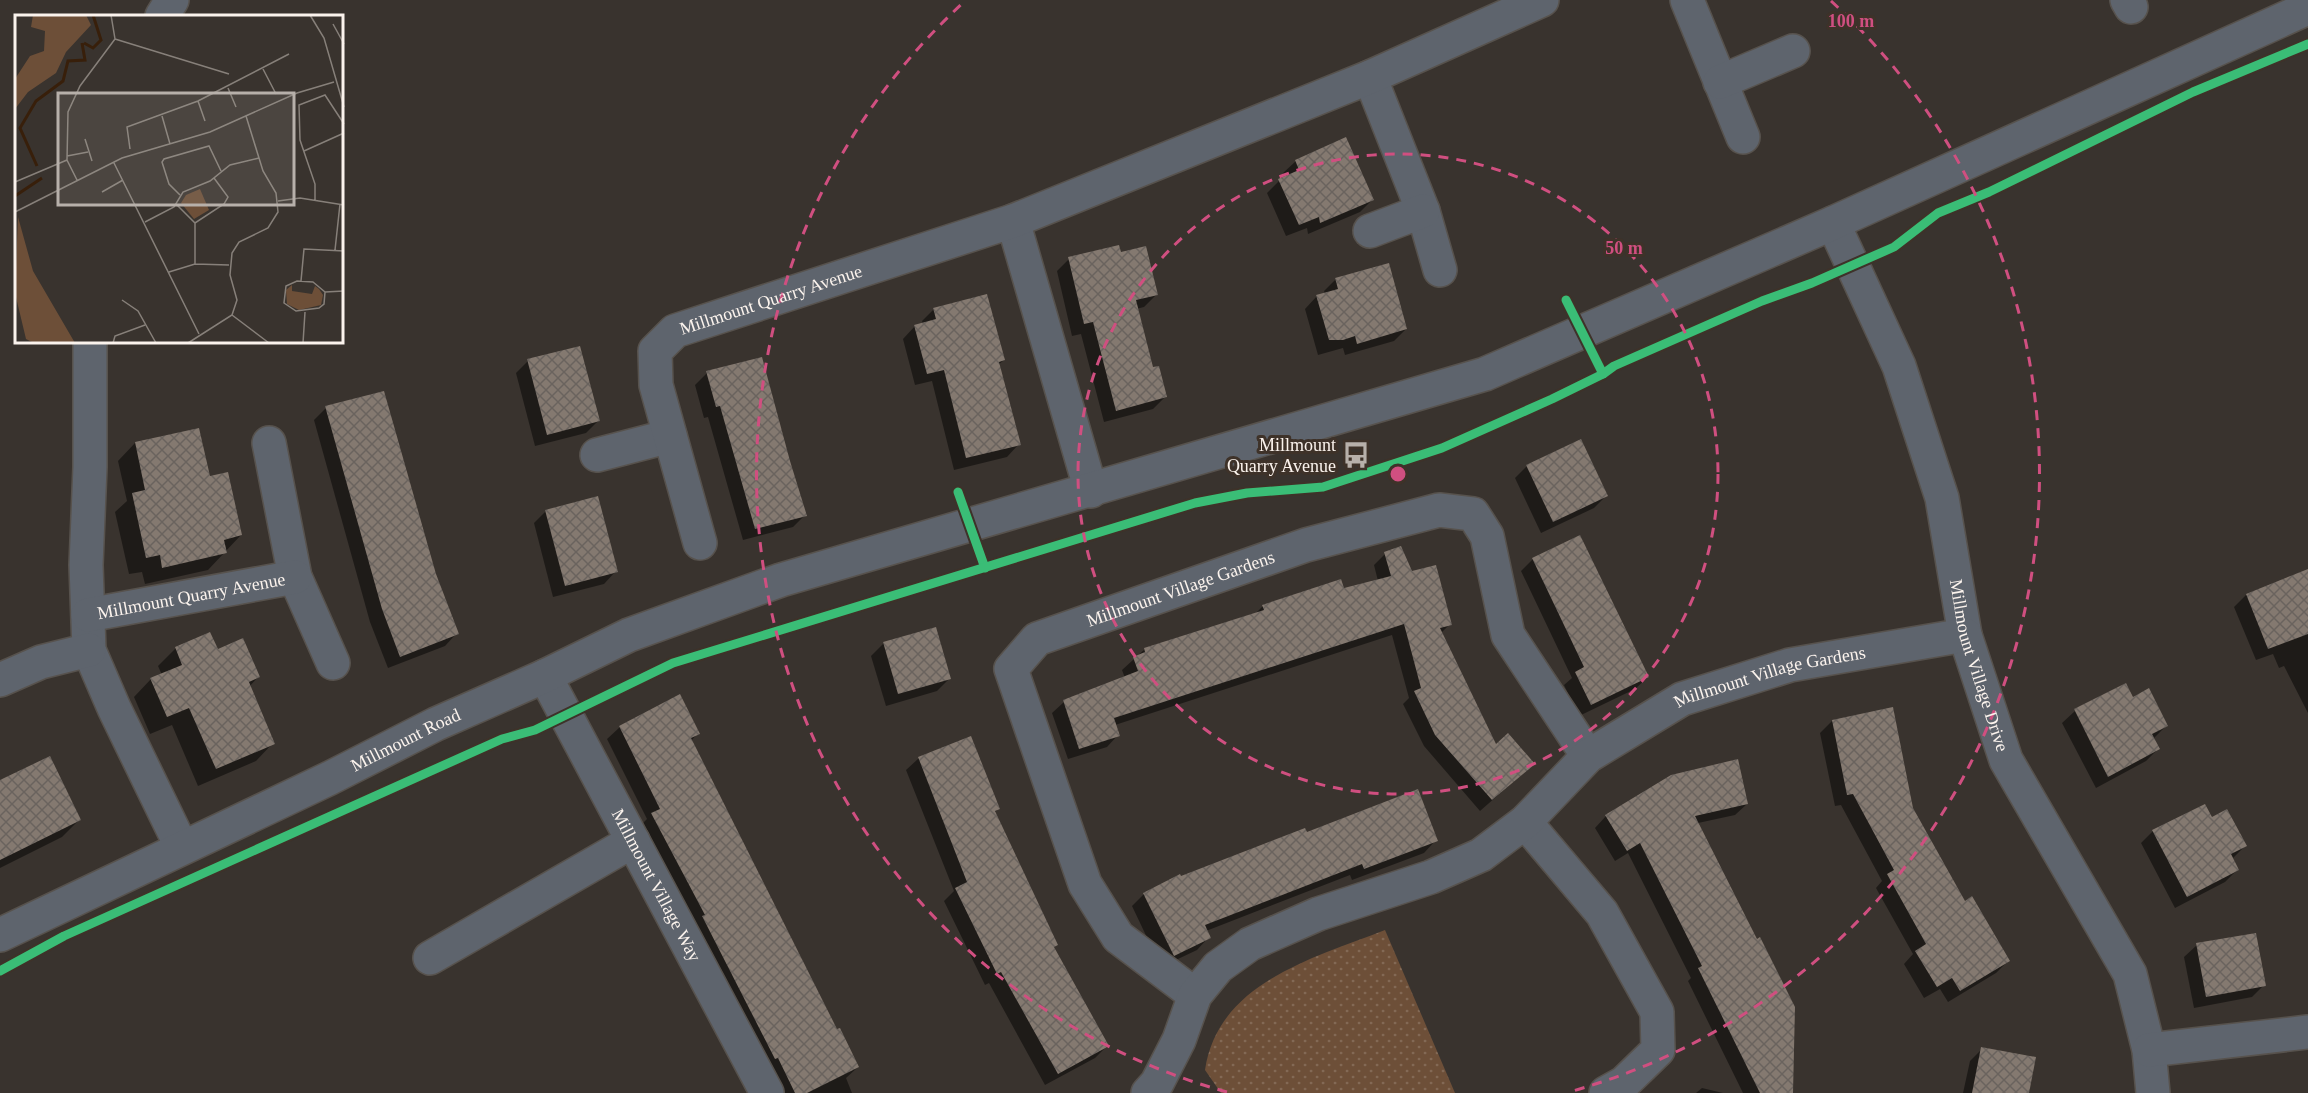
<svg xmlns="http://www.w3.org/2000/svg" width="2308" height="1093" font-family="'Times New Roman',serif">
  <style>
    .grass { fill: url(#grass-dots) }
    .shadow { fill: #0007 }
    .building { fill: url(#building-cross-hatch) }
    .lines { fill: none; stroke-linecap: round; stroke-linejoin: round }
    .street-casing { stroke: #57524d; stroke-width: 36 }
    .street { stroke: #5e646d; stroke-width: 33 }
    .cycleway-casing { stroke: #3e3229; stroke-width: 13 }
    .cycleway { stroke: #3abd76; stroke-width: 9 }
    .ring { fill: none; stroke: #d04f80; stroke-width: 3; stroke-dasharray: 10 8 }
    .labels { text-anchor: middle; stroke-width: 6; stroke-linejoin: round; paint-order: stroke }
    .street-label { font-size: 18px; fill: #fbf3ed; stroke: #3e3229 }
    .poi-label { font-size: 18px; fill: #fbf3ed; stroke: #3e3229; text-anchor: end }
    .inset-river { fill: none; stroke: #381f0a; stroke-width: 3 }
    .inset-road { fill: none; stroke: #87807a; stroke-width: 1.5 }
    .view { fill: #b7b0aa; fill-opacity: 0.15; stroke: #b7b0aa; stroke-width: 3 }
    .inset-edge { fill: none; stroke: #fbf3ed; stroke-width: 3 }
    .centre { fill: #d04f80; stroke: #3e3229; stroke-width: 3 }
    .ring-label { font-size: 18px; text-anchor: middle; font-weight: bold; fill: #d04f80; stroke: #3e3229; stroke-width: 6; stroke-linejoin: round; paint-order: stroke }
  </style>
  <defs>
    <pattern id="grass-dots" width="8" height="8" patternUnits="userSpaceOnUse" patternTransform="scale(1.5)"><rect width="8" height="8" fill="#6d4f38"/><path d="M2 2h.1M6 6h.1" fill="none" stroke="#836955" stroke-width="1.8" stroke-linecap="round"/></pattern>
    <pattern id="building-cross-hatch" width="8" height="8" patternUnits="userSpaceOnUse" patternTransform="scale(1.5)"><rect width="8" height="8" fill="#847970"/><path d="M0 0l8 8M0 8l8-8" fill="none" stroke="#6a635e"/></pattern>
  </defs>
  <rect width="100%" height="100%" fill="#39332e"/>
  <path class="grass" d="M1385,930L1455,1093H1221L1205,1070C1218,982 1314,958 1385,930Z"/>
  <g class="shadow">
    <path d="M1296,161L1372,200L1360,212L1308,234L1307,228L1286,236L1267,193L1279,181L1286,178L1283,173Z"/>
    <path d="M1069,259L1156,295L1144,307L1136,309L1152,369L1165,397L1153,409L1104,422L1081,334L1072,336L1057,271Z"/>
    <path d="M1336,279L1406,329L1394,341L1345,355L1343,348L1318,355L1305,309L1317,296L1325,294L1324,291Z"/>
    <path d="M934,309L1004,360L998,365L1019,444L1007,457L954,470L932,381L915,385L903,339L915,326L923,324L922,321Z"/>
    <path d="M528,361L598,421L586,433L535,446L516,373Z"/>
    <path d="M707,373L788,462L805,515L793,527L743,540L708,417L704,418L695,385Z"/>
    <path d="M326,408L457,633L445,646L388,668L370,622L314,420Z"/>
    <path d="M135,443L209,478L241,535L208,570L145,584L142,572L129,574L115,512L127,501L118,461Z"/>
    <path d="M1527,466L1606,496L1594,508L1541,533L1515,478Z"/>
    <path d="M546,511L616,571L604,584L553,597L534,523Z"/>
    <path d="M1385,554L1412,572L1450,624L1441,633L1495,746L1521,775L1480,811L1424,746L1403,704L1409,698L1392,635L1115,725L1118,735L1107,747L1068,759L1052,713L1064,702L1125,678L1122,670L1145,649L1255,614L1263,606L1378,581L1374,565Z"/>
    <path d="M1533,559L1648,677L1635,689L1579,716L1564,685L1572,678L1521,571Z"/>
    <path d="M2308,571V713L2284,666L2279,668L2273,654L2256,660L2234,607L2246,595Z"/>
    <path d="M935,629L950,678L937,691L886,706L871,656L883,644Z"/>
    <path d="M176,648L258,677L249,687L273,743L256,761L198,786L172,725L150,734L134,697L151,679L162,675L158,666Z"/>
    <path d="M2125,685L2132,699L2166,726L2154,738L2158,749L2146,761L2096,788L2062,723L2075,711Z"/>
    <path d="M680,697L698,733L691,741L836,1031L858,1067L846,1078L852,1093H777L640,826L647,819L607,739L620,727Z"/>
    <path d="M1832,721L2008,961L1996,973L1948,1002L1940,989L1924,998L1904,964L1913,954L1876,888L1882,881L1841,805L1835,806L1820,733Z"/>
    <path d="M919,758L998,809L994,813L1053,947L1107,1046L1095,1058L1045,1085L989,983L985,985L944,901L954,891L906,770Z"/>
    <path d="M0,782L79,820L62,837L0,868Z"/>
    <path d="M1747,804L1735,815L1698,823L1786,1093H1743L1688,981L1691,978L1628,853L1615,861L1595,828L1606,816Z"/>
    <path d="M2211,819L2245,846L2233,858L2237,870L2225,882L2175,908L2141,843L2153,831Z"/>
    <path d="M1436,840L1424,853L1352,880L1350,875L1206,931L1209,937L1197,950L1161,967L1132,906L1144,894L1180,878Z"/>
    <path d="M2197,945L2264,985L2252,997L2194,1008L2184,957Z"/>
    <path d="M1982,1049L2027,1093H1963L1970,1061Z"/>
    <path d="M1702,1088L1723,1093H1696Z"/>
  </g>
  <g class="building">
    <path d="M1346,137L1374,200L1320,223L1319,217L1299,225L1278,179L1299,170L1295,160Z"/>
    <path d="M1119,245L1121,252L1146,246L1158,295L1136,300L1153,367L1159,366L1167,397L1116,411L1093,322L1084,324L1068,257Z"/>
    <path d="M1389,263L1407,329L1357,344L1355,336L1343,340H1329L1316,295L1338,289L1335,278Z"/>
    <path d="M987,294L1005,360L999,362L1021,445L966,458L944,370L927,374L914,325L936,319L933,308Z"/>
    <path d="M580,346L600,421L547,435L527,359Z"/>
    <path d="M762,357L790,461L807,516L755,529L720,406L716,407L706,371Z"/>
    <path d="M384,391L436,574L459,634L400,657L382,609L325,406Z"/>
    <path d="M199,428L210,476L228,472L242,535L224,540L227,553L162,568L160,555L146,558L132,493L145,490L135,442Z"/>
    <path d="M1581,439L1608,496L1553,522L1526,465Z"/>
    <path d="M598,496L618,572L565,586L545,510Z"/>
    <path d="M1580,535L1649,677L1591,705L1575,672L1584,667L1532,558Z"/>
    <path d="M1401,546L1412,571L1436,565L1452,625L1440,628L1496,744L1508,733L1535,764L1492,800L1435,735L1414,691L1421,688L1404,624L1114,718L1120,736L1079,749L1063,700L1138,671L1133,657L1145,652L1144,648L1264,610L1262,605L1341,579L1344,588L1391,576L1384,552Z"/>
    <path d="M2308,569V634L2268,649L2246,594Z"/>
    <path d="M936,627L951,679L898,694L883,642Z"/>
    <path d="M210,632L218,649L243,638L260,677L249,682L275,744L216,769L189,708L167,717L150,678L182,665L175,647Z"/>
    <path d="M2126,683L2133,697L2149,688L2168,726L2152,734L2160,749L2108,777L2074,709Z"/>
    <path d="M680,694L700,734L691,738L837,1029L840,1028L859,1067L807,1093H795L778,1058L775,1059L702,916L705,915L651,813L660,809L619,726Z"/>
    <path d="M1893,707L1913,808L1965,901L1972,896L2010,961L1960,991L1952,978L1937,987L1915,951L1926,944L1887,874L1894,870L1853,794L1847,795L1832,720Z"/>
    <path d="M971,736L1000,809L995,811L1058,945L1054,947L1109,1046L1058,1074L1001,972L997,974L955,888L967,882L918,757Z"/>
    <path d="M50,756L81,820L0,860V780Z"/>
    <path d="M1738,759L1748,804L1695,816L1757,939L1760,937L1795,1007L1793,1093H1760L1698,968L1702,966L1640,843L1627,851L1605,815L1671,775Z"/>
    <path d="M1418,789L1438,841L1364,869L1362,864L1205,925L1211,938L1174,956L1143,893L1180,874L1181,876L1305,828L1307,832Z"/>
    <path d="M2205,804L2212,817L2227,809L2247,846L2231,854L2239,870L2187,897L2152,830Z"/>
    <path d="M2256,933L2266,986L2206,997L2196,943Z"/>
    <path d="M1981,1047L2036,1057L2029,1093H1972Z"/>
  </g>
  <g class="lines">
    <defs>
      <g id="street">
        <path d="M1687,0L1743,137"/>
        <path d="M2127,0L2131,7"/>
        <path d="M162,16L172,0"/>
        <path d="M1370,77L1423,211L1440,270"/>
        <path d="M1720,82L1793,51"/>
        <path d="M1013,221L1091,491"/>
        <path id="s1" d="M1833,223L1899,366L1942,498L1965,635L2006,760L2130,974L2149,1050L2153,1093"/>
        <path d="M1370,231L1423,211"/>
        <path d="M90,342V467L86,565L89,650L114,708L182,848"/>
        <path d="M269,443L295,577L333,663"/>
        <path d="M597,455L670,436"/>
        <path id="s2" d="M700,543L656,385L655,351L675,331L1013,221L1370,77L1542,0"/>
        <path id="s3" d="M88,615L295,577"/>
        <path id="s4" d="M545,676L767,1093"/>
        <path d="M0,680L41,662L89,650"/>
        <path d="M1525,822L1602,913L1657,1012L1658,1050L1624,1083L1606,1093"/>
        <path id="s5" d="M0,935L330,778L436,724L545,676L629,635L781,580L1485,374L1833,223L2308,8"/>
        <path d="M430,958L633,841"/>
        <path id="s6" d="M1195,995L1118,937L1085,884L1011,669L1037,639L1306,545L1439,510L1473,514L1487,536L1508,635L1588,756"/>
        <path d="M2149,1050L2308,1032"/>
        <path id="s7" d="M1148,1093L1157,1083L1179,1040L1195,995L1218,967L1250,944L1318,914L1431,877L1481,855L1525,822L1588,756L1682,699L1790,665L1965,635"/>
      </g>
    </defs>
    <use href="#street" class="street-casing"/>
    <use href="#street" class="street"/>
    <defs>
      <g id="cycleway">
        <path d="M1566,300L1603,374"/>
        <path d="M958,492L985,568"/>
        <path d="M0,971L64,936L502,739L535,730L673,663L1195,503L1247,493L1323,487L1442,448L1552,399L1603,374L1614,366L1762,301L1812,283L1894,247L1938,213L1989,192L2193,92L2308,44"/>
      </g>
    </defs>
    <use href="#cycleway" class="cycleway-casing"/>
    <use href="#cycleway" class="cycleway"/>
  </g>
  <g class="ring">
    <circle cx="1398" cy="474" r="320"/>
    <path d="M1227 1092A641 641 0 0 1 965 1M1831 1A641 641 0 0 1 1569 1092"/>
  </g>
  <defs>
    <symbol id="bus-bare" viewBox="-9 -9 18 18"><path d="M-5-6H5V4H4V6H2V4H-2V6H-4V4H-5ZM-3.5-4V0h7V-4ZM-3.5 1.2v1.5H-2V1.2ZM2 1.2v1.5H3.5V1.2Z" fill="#b7b0aa" stroke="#3e3229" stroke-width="2.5" paint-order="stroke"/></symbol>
  </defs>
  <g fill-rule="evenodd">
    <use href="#bus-bare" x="1337" y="436" width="38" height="38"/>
  </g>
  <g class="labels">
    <g class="street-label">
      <text dy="6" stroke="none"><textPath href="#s2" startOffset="327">Millmount Quarry Avenue</textPath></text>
      <text dy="6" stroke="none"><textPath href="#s6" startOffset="578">Millmount Village Gardens</textPath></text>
      <text dy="6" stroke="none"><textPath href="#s3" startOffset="105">Millmount Quarry Avenue</textPath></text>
      <text dy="6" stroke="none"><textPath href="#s1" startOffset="468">Millmount Village Drive</textPath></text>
      <text dy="6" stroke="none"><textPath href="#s7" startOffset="780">Millmount Village Gardens</textPath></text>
      <text dy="6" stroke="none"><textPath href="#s5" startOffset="450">Millmount Road</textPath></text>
      <text dy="6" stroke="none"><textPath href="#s4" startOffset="237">Millmount Village Way</textPath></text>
    </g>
    <g class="poi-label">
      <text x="1336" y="451">Millmount<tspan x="1336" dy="21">Quarry Avenue</tspan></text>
    </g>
  </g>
  <g transform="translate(15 15)">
    <rect width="328" height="328" fill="#39332e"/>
    <path d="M185,174L194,195L179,204L166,188L171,180ZM277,270V276L297,279L300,271L304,274L308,280L306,290L284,295L272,289L271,275Z" fill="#6d4f38"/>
    <path d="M18,0H71L76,10L51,37L41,58L13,77L0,94V64L15,41L29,36L30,16L16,12ZM3,202L18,256L60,328H19L11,324L0,278Z" fill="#6d4f38"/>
    <path class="inset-river" d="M69,28L78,33L86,25L78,0M22,151L5,113L21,86L48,66L53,46L70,45L67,28M0,181L27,163"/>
    <path class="inset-road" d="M295,0L309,23L329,92M318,9L329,29M100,24L214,59M248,54L261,79M213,73L221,92M183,86L190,106M147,101L155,129M70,124L77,146M115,134L112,112L183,86L274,39M289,136L329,118M52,141L73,137M99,148L184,319M62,165L52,145L53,97L65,71L100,24L96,0M0,167L52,145M87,177L108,165M165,180L154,169L147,147L149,144L194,131L206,156M300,185V169L285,125L284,90L310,80L329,109M263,186L285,183L329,190M161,189L180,208L209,189L213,182L199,163M0,197L107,143L195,117L282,78L319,67M130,207L159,192L168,177L195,166L215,150L244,143M180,208V249M320,235L325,189M154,257L180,249L214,250M286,266L289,234L329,236M298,267L310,277L309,289L304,293L281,296L269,288L271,271L282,266ZM310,277L329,276M107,285L123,296L141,328M217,300L254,328M98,328L100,321L130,310M173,328L217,300L222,285L215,260L217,238L224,227L253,213L263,197L261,178L248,156L231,101M288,328L290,297"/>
    <path class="view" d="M43,78H279V190H43Z"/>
    <rect width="328" height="328" class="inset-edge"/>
  </g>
  <circle cx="1398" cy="474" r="9" class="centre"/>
  <g class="ring-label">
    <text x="1851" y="27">100 m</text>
    <text x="1624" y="254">50 m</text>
  </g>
</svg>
